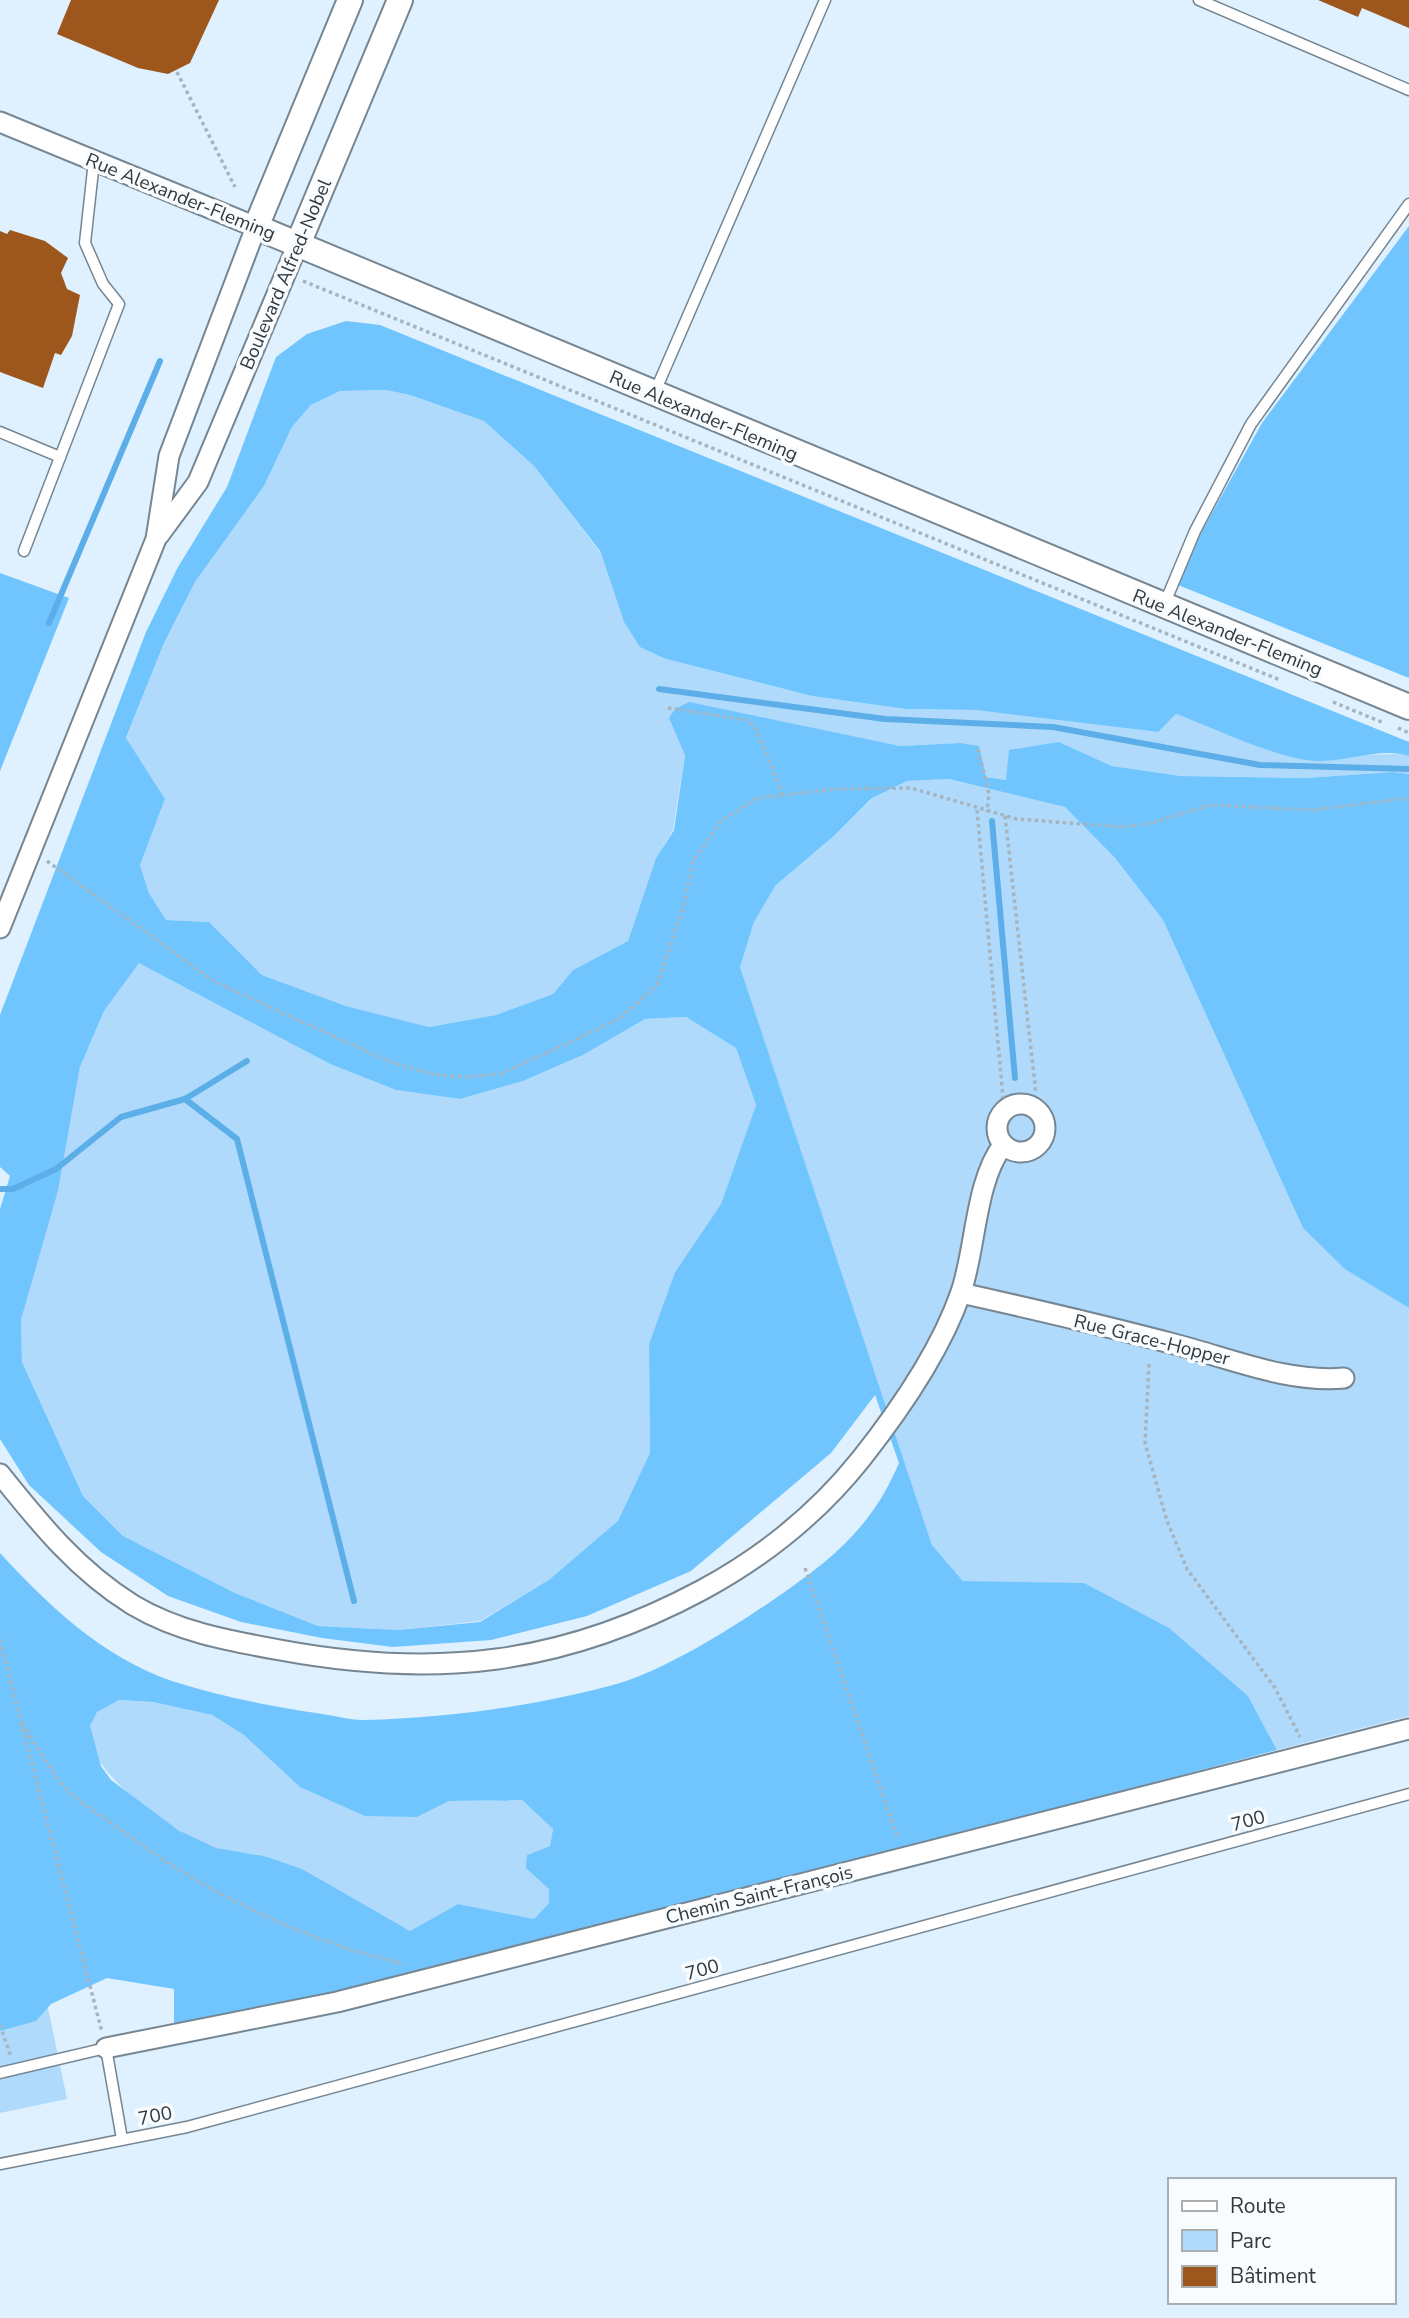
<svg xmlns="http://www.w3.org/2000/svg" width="1409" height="2318" font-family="'Nunito Sans',sans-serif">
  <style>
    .green { fill: #afdafb }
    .forest { fill: #71c5ff; fill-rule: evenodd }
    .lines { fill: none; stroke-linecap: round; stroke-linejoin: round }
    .stream { stroke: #5baee7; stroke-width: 6 }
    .building { fill: #9d561b }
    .service-casing { stroke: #768692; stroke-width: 13 }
    .minor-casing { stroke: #768692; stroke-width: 23 }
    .tertiary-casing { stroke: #768692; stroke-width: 28 }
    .path { stroke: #a5b4be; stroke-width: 3.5; stroke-dasharray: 3.5 3.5; stroke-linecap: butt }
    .service { stroke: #fff; stroke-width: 10 }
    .minor { stroke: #fff; stroke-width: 19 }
    .tertiary { stroke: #fff; stroke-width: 24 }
    .labels { text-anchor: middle; stroke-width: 7; stroke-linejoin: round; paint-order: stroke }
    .street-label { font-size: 19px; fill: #32393e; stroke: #f8fcfe }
  </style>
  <rect width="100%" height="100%" fill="#dff1fe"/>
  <g class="green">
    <path d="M386,390L410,395L484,421L534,466L600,552L624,622L666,659L812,696L906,709L975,710L1157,732L1176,714L1290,756L1405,754L1409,756V774L1392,772L1306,778L1181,776L1112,766L1059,742L1006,780L986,777L960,743L900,746L807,728L670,718L685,754L673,830L656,858L628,941L573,970L553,994L496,1015L429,1027L346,1006L262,975L209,922L166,920L149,893L140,865L165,799L126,739L164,643L195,582L264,486L292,427L311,405L340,391Z"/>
    <path d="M949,779L1065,807L1115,858L1163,920L1303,1228L1409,1308V1716L1277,1750L1248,1696L1015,1585L963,1581L932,1545L740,967L754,922L776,885L835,835L872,799L907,781Z"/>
    <path d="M139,962L330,1064L396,1090L460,1099L523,1081L583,1055L645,1019L686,1017L736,1048L756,1105L721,1204L675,1272L649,1344L650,1453L618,1522L550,1579L480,1621L398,1630L318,1626L235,1593L123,1536L83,1496L22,1362L21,1320L58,1191L80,1067L104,1011Z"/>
    <path d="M119,1700L153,1702L212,1715L244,1735L273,1759L417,1817L449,1801L522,1800L553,1829L550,1846L527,1855L549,1889V1903L534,1919L458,1904L410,1931C363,1907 316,1880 268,1858C252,1851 232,1854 215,1848C180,1836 61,1761 96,1713C100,1708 112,1704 119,1700Z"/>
    <path d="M0,1779L67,2099L0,2113Z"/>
  </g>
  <g class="forest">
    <path d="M1409,226V678L1173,583L1262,423Z"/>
    <path d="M346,321L380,325L1409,742V756C1381,747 1347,762 1318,761C1279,760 1214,728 1176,714L1158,732L975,710L906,709L812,696L666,659L640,647L624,622L600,551L534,466L484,421L410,395L386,390L340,391L311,405L292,427L264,486L195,582L164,643L126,738L165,799L140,865L149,893L166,920L209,922L262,975L346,1006L429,1027L496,1015L553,994L573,970L628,941L656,858L674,830L685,755L669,718L675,709L689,702L900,746L960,743L979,746L986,777L1006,780L1009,750L1059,742L1112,766L1181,776L1306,778L1392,772L1409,774V1308L1345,1269L1303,1228L1163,920L1115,858L1065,807L949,779L907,781L871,799L835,835L776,885L754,922L740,967L932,1545L963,1581L1084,1583L1169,1628L1248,1696L1277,1750L174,2041V1989L107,1978L51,2004L36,2021L0,2031V1553C49,1606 102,1657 172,1681C219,1696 268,1706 316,1713C332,1715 348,1720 364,1720C448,1718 538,1706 620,1683C667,1669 732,1628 773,1600C831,1560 871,1529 899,1463L875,1395L831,1453L691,1571L587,1616L491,1640L393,1647L322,1638L241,1622L168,1596L101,1552L29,1485L0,1439V1209L10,1176L0,1167V1015L146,632L178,567L227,487L276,357L307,334ZM139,963L330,1064L396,1090L460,1099L523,1081L583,1055L645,1019L686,1017L736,1048L756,1105L721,1204L675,1272L649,1344L650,1453L618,1521L550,1579L480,1622L398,1630L318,1626L235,1593L123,1536L83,1496L22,1362L21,1320L58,1191L80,1067L104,1011ZM119,1700L153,1702L212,1715L244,1735L300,1787L365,1816L417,1817L449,1801L522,1800L553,1829L550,1846L527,1855L526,1868L549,1889V1903L534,1919L458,1904L410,1931L302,1869L264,1856L216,1848L178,1830L111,1780L101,1766L90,1726L97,1712Z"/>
    <path d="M0,573L69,598L0,771Z"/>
  </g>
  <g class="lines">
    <g class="stream">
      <path d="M49,623L160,361"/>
      <path d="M659,689L885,719L1053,727L1260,765L1409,769"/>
      <path d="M992,821L1015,1078"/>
      <path d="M185,1099L237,1139L354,1601"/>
      <path d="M0,1189H13L56,1169L121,1117L185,1099L247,1061"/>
    </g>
  </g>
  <g class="building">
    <path d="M71,0H219L190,63L168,74L138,68L57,34Z"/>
    <path d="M1318,0H1409V28L1362,8L1358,17Z"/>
    <path d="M10,230L45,241L68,258L61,273L67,289L80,295L72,336L61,355L55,353L43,388L0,372V231L7,234Z"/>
  </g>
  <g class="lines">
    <defs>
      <g id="service">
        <path d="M1199,0L1409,90"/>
        <path d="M654,394L825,0"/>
        <path d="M0,432L60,457"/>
        <path d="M24,551L119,304L103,284L85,243L94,161"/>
        <path d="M1164,605L1195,531L1251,424L1409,204"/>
        <path d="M0,2073L106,2048L122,2139"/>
        <path d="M0,2164L187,2127L1409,1794"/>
      </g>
      <g id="minor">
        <path d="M0,122L256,227L169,456L156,539L0,928"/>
        <path d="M159,535L198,482L298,244"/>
        <circle cx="1021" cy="1128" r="24"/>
        <path d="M961,1293C1033,1309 1106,1326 1178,1345C1232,1359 1288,1383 1344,1378"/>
        <path d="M0,1474C40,1524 78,1571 133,1605C178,1632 230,1641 280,1650C436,1679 562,1665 702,1590C763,1557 818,1513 861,1459C899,1411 941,1350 961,1292C976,1248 975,1182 1003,1145"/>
        <path d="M106,2048L337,2002L1409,1729"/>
      </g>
      <g id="tertiary">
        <path d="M350,0L256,227L1409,707"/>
        <path d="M298,244L400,0"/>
      </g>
    </defs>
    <use href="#service" class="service-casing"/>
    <use href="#minor" class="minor-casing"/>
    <use href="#tertiary" class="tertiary-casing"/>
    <g class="path">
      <path d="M177,72L235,187"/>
      <path d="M303,281L1280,680"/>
      <path d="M1333,702L1384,723"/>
      <path d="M668,708L747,720L755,726L783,795"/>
      <path d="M1398,728L1409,733"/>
      <path d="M978,749L989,794L987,812"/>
      <path d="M977,810L1003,1098"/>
      <path d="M1005,816L1036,1094"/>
      <path d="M47,861L215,982L390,1062L436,1075L466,1077L500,1074L581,1037L621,1017L657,985L683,908L693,861L721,821L757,798L836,789L911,788L1017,819L1124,827L1151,823L1210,805L1312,810L1409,798"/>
      <path d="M1149,1364L1145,1443L1167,1521L1187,1569L1275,1688L1300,1737"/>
      <path d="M805,1568L898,1839"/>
      <path d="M0,1640L102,2032"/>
      <path d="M22,1724C37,1745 50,1771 67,1790C79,1802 96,1812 110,1822C195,1887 300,1941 405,1964"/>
      <path d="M0,2025L11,2057"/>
    </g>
    <use href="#service" class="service"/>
    <use href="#minor" class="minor"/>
    <use href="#tertiary" class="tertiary"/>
  </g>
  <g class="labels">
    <g class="street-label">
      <text transform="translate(181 196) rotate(22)" y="7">Rue Alexander-Fleming</text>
      <text transform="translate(285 274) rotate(-67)" y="7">Boulevard Alfred-Nobel</text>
      <text transform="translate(704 415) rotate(23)" y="7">Rue Alexander-Fleming</text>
      <text transform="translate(1228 632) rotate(22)" y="7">Rue Alexander-Fleming</text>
      <text transform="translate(1152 1339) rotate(14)" y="7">Rue Grace-Hopper</text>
      <text transform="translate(1248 1820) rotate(-15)" y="7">700</text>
      <text transform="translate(759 1894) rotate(-14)" y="7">Chemin Saint-François</text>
      <text transform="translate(702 1969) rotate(-15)" y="7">700</text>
      <text transform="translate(155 2115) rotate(-11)" y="7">700</text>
    </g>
  </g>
  <rect x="1168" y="2178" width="228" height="126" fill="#f8fcfe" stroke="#a9aeb1" stroke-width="2"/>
  <rect x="1182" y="2201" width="35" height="10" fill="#ffffff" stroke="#a9aeb1" stroke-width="2"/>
  <text x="1230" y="2213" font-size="21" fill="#32393e">Route</text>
  <rect x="1182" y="2230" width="35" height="21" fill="#afdafb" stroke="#a9aeb1" stroke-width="2"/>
  <text x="1230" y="2248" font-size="21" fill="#32393e">Parc</text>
  <rect x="1182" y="2266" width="35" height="21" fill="#9d561b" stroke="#a9aeb1" stroke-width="2"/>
  <text x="1230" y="2283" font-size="21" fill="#32393e">Bâtiment</text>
</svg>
